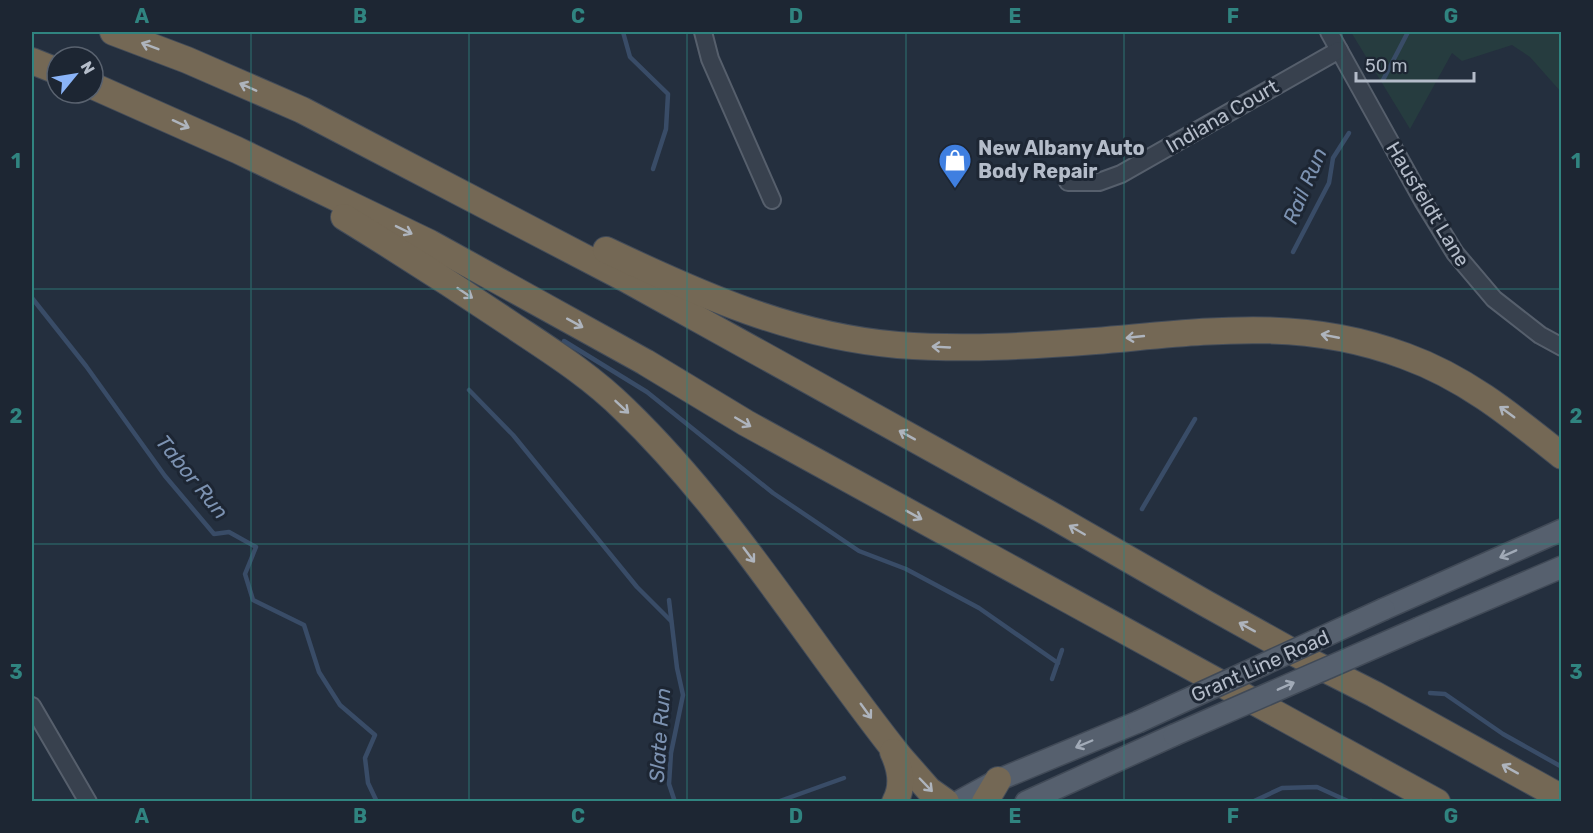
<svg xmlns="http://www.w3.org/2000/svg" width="1593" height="833" font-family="Rubik,sans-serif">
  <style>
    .green { fill: #263c3f }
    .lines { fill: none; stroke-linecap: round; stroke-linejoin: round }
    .stream { stroke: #394c67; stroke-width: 4.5 }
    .minor-casing { stroke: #565f6c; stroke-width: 20 }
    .major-casing { stroke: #414a57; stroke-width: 24 }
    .highway-casing { stroke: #434c59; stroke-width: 28 }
    .minor { stroke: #38414e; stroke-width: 16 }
    .major { stroke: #56606e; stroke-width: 21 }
    .highway { stroke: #746855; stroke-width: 26 }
    .major-bridge-casing { stroke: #414a57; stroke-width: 24; stroke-linecap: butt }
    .major-bridge { stroke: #56606e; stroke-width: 21 }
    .oneway { stroke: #aeb4bd }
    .oneway2 { stroke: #a1aab7 }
    .grid { fill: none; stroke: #308480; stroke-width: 1.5; stroke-opacity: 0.55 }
    .labels { text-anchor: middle; stroke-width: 6; stroke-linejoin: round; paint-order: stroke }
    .street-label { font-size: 20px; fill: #b4bcc9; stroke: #1d2633 }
    .poi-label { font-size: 20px; font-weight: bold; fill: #b4bcc9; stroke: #1d2633; text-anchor: start }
    .water-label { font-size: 21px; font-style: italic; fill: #7c92b1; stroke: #1d2633 }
    .neatline { fill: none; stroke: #308480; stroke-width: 2 }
    .grid-label { font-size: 20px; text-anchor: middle; font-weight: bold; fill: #308480 }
  </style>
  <rect width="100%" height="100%" fill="#242f3e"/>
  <path class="green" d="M1351,32H1561V92L1530,57L1512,45L1462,61L1452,53L1410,129Z"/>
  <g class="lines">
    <g class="stream">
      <path d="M623,32L630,57L668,94L666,129L653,169"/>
      <path d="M1383,80L1408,32"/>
      <path d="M1293,252L1329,183L1333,158L1349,133"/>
      <path d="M32,298L86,366L165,476L214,534L229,532L256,547L245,574L253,600L304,625L319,672L340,705L375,735L365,758L368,783L377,802"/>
      <path d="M564,341L647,392L773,493L859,551L906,569L979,608L1058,663"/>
      <path d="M469,390L513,435L637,587L671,621"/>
      <path d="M1142,509L1195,419"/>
      <path d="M669,600L677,668L683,695L671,753L669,784L675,802"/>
      <path d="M1052,679L1062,650"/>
      <path d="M1430,693L1445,694L1503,734L1562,767"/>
      <path d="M777,802L844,778"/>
      <path d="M1252,802L1282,788L1317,787L1350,802"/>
      <path d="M1371,802V801"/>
    </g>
    <defs>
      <g id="minor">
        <path d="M703,32L710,59L772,200"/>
        <path d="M1329,32L1423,201L1455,253L1494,299L1540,335L1562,347"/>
        <path d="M1068,182H1099L1121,174L1339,50"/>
        <path d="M32,706L88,802"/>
      </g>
      <g id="major">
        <path d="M1384,609L1562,530"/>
        <path d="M1419,628L1562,567"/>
        <path d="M958,802L998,780L1138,722"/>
        <path d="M1026,802L1174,735"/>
      </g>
      <g id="highway">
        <path d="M113,32L187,60L302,110L624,278L1048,513L1205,603L1311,662L1374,694L1562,798"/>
        <path d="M32,61L57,71"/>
        <path d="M93,86L237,150L430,243L645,362L746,423L1437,802"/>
        <path d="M344,217C401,252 457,288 512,325C551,351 591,376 624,409C731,512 808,642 900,757L929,790L946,802"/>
        <path d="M606,250C701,295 792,336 898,345C964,350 1030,346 1095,341C1203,332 1300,316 1405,356C1466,378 1512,416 1562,456"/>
        <path d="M893,752C900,767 904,786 895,802"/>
        <path d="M985,802L998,780"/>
      </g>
    </defs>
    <use href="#minor" class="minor-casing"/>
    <use href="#major" class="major-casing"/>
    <use href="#highway" class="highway-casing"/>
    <use href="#minor" class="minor"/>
    <use href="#major" class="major"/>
    <use href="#highway" class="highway"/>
    <defs>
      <g id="major-bridge">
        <path d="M1138,722L1384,609"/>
        <path d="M1174,735L1419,628"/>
      </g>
    </defs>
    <use href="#major-bridge" class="major-bridge-casing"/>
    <use href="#major-bridge" class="major-bridge"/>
  </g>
  <defs><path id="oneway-shaft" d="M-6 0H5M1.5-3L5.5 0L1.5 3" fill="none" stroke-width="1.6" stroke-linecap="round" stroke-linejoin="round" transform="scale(1.5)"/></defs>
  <g class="oneway">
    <use href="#oneway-shaft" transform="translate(150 46) rotate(-159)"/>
    <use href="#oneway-shaft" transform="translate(248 87) rotate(-156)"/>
    <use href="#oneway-shaft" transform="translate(181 124) rotate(25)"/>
    <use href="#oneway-shaft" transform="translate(404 230) rotate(26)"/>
    <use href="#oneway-shaft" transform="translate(465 293) rotate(34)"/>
    <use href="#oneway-shaft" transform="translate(575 323) rotate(29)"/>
    <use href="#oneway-shaft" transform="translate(1330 336) rotate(-169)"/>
    <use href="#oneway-shaft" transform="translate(1135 337) rotate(174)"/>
    <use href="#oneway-shaft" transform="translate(941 347) rotate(-177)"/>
    <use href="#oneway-shaft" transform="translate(622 407) rotate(43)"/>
    <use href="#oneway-shaft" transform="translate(1507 412) rotate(-144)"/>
    <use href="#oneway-shaft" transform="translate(743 422) rotate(30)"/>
    <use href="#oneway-shaft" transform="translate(907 435) rotate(-151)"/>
    <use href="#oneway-shaft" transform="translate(914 515) rotate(29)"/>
    <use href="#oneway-shaft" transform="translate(1077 530) rotate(-150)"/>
    <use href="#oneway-shaft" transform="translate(749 555) rotate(53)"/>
    <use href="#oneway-shaft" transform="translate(1247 627) rotate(-151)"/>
    <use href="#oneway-shaft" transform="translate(866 711) rotate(54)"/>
    <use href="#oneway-shaft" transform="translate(1510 769) rotate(-151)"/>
    <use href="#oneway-shaft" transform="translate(926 785) rotate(46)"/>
  </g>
  <g class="oneway2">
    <use href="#oneway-shaft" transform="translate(1508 554) rotate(156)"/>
    <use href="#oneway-shaft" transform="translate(1286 686) rotate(-24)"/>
    <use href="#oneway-shaft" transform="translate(1084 744) rotate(157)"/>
  </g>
  <path class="grid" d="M251,32V802M469,32V802M687,32V802M906,32V802M1124,32V802M1342,32V802M32,289H1562M32,544H1562"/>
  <defs>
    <symbol id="shop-pin" viewBox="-11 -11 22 30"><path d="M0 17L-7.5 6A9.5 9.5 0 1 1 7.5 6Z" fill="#3f7fe0" stroke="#1d2633"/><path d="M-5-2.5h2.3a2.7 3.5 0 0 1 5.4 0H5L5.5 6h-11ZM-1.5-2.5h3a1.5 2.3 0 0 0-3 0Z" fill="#fff"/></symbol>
  </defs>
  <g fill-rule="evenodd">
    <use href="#shop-pin" x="936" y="141" width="38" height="52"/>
  </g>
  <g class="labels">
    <g class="street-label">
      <text transform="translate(1222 116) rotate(-30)" y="7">Indiana Court</text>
      <text transform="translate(1428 204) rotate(59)" y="7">Hausfeldt Lane</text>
      <text transform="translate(1260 666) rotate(-24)" y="7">Grant Line Road</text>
    </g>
    <g class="poi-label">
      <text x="978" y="155">New Albany Auto<tspan x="978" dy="23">Body Repair</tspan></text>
    </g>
    <g class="water-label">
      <text transform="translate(1305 186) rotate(-67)" y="7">Rail Run</text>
      <text transform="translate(192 477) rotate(51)" y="7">Tabor Run</text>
      <text transform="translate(660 735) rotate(-86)" y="7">Slate Run</text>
    </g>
  </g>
  <rect width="1593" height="833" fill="none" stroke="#1d2633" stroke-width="66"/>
  <g transform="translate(75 75) rotate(60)"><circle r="28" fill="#1d2633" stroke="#59626f" stroke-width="1.5"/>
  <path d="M0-4.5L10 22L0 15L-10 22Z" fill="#8ab4f8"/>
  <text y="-9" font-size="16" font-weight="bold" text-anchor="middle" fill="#b4bcc9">N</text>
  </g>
  <path d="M1356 72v9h118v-9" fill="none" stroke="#b4bcc9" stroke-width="3"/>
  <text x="1365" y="72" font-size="18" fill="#b4bcc9" stroke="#1d2633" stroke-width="4.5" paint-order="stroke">50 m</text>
  <rect x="33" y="33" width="1527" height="767" class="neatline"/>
  <g class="grid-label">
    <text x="142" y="23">A</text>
    <text x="360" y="23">B</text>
    <text x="578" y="23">C</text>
    <text x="796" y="23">D</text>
    <text x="1015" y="23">E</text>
    <text x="1233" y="23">F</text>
    <text x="1451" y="23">G</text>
    <text x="16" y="168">1</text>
    <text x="1576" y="168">1</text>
    <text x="16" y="423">2</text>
    <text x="1576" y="423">2</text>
    <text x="16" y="679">3</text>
    <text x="1576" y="679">3</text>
    <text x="142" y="823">A</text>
    <text x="360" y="823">B</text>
    <text x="578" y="823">C</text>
    <text x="796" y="823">D</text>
    <text x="1015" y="823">E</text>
    <text x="1233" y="823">F</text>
    <text x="1451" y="823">G</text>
  </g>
</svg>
